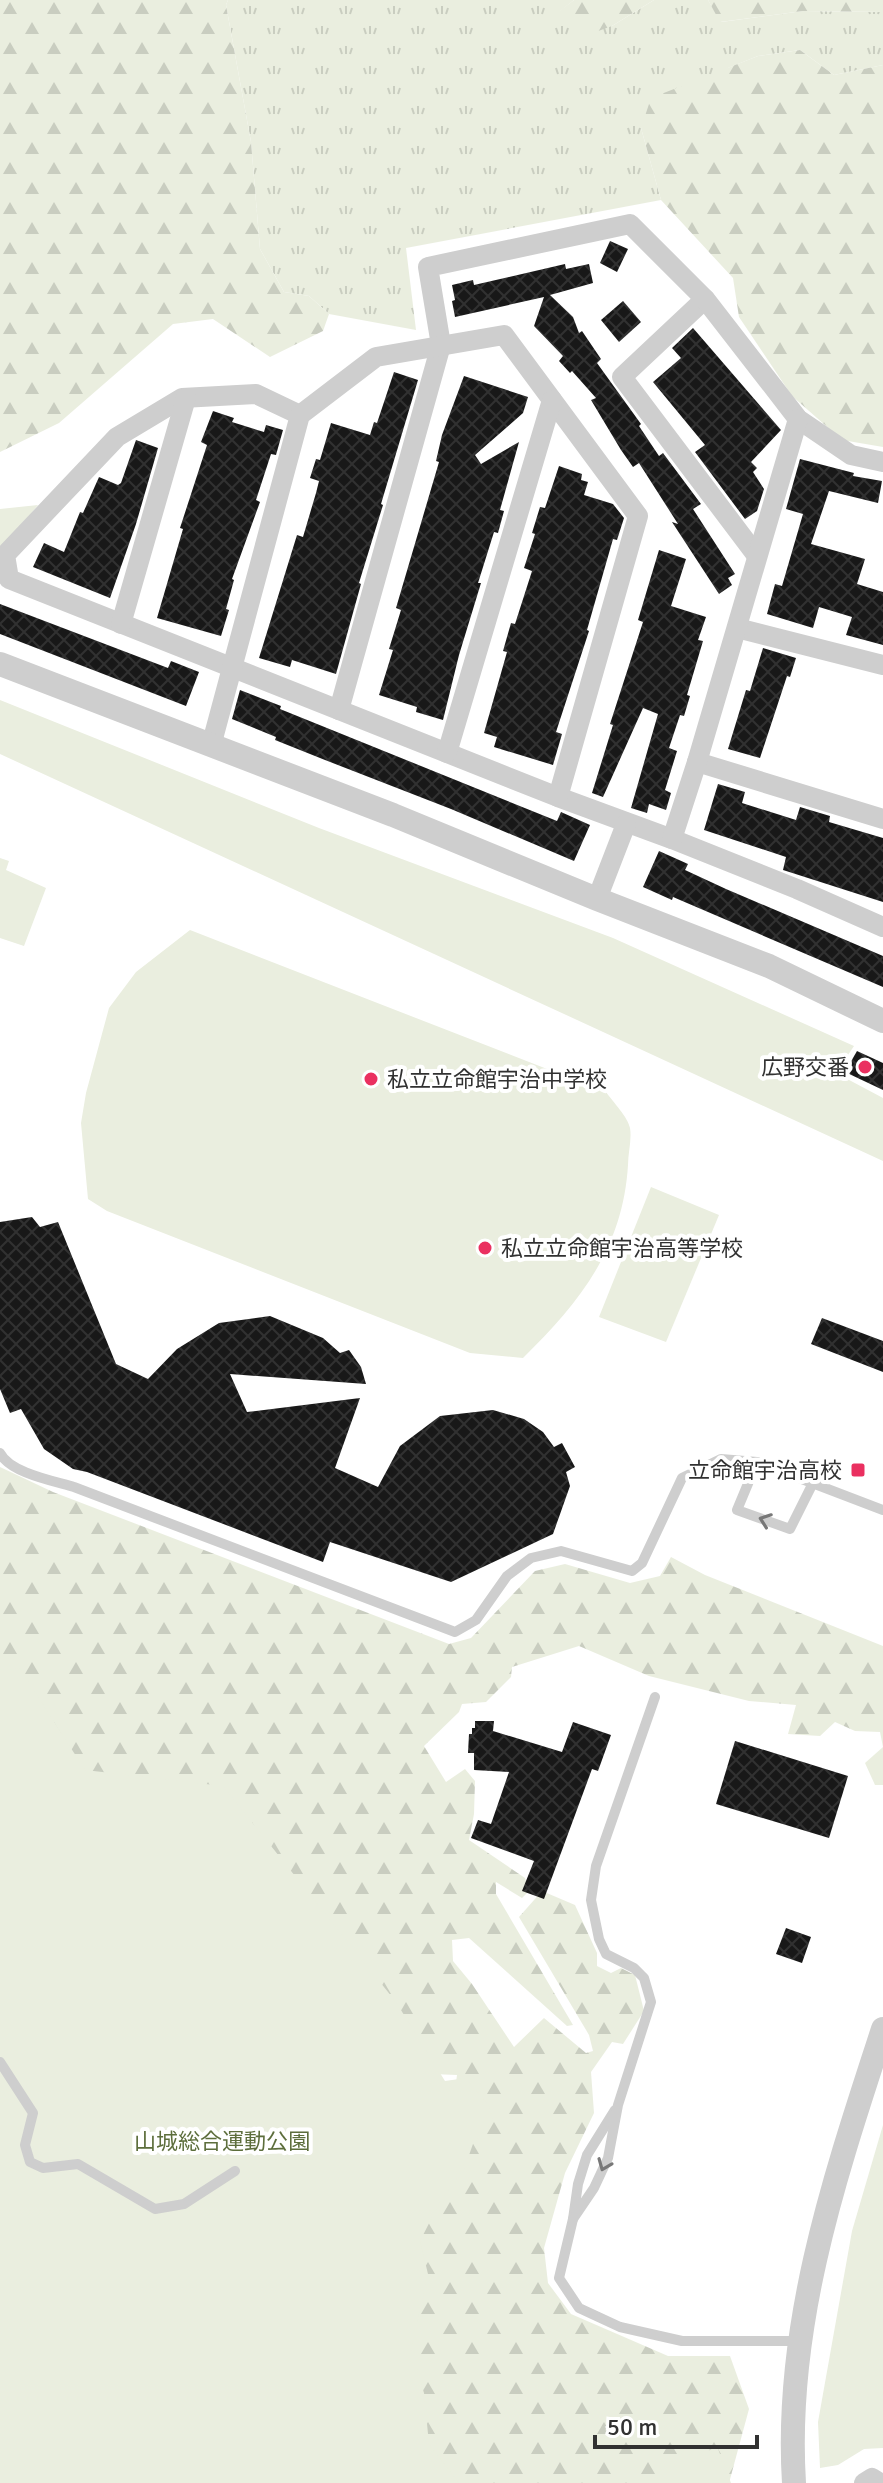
<svg xmlns="http://www.w3.org/2000/svg" width="883" height="2483" font-family="Signika,'Noto Sans JP',sans-serif">
  <style>
    .grass { fill: url(#grass-tufts) }
    .forest { fill: url(#forest-firs) }
    .park { fill: #eaeedf }
    .building { fill: url(#building-cross-hatch) }
    .lines { fill: none; stroke-linecap: round; stroke-linejoin: round }
    .service { stroke: #cecece; stroke-width: 10 }
    .minor { stroke: #cecece; stroke-width: 20 }
    .tertiary { stroke: #cecece; stroke-width: 24 }
    .oneway { stroke: #787878 }
    .poi-dot { fill: #ea3060; stroke: #fff; stroke-width: 3 }
    .labels { text-anchor: middle; stroke-width: 8; stroke-linejoin: round; paint-order: stroke }
    .poi-label { font-size: 22px; fill: #313131; stroke: #fff; text-anchor: end }
    .park-label { font-size: 22px; fill: #5d6e3c; stroke: #fff }
  </style>
  <defs>
    <pattern id="grass-tufts" width="24" height="20" patternUnits="userSpaceOnUse" patternTransform="scale(2)"><rect width="24" height="20" fill="#eaeedf"/><path d="M3 7l-1-3M5 7V3M7 7l1-3M15 17l-1-3M17 17v-4M19 17l1-3" fill="none" stroke="#c9cdc0"/></pattern>
    <pattern id="forest-firs" width="22" height="20" patternUnits="userSpaceOnUse" patternTransform="scale(2)"><rect width="22" height="20" fill="#eaeedf"/><path d="M5 1l3.5 6h-7zM16 11l3.5 6h-7z" fill="#c9cdc0"/></pattern>
    <pattern id="building-cross-hatch" width="8" height="8" patternUnits="userSpaceOnUse" patternTransform="scale(2)"><rect width="8" height="8" fill="#181818"/><path d="M0 0l8 8M0 8l8-8" fill="none" stroke="#313131"/></pattern>
  </defs>
  <rect width="100%" height="100%" fill="#fff"/>
  <path class="grass" d="M228,0H574L559,12L612,26L654,0H708L721,22L803,11L883,12V65L834,75L800,50L758,56L728,68L641,128L661,200L406,248L416,330L329,314L309,296L284,292L260,249L251,142L226,5Z"/>
  <g class="forest">
    <path d="M0,0H228L226,5L251,142L260,249L284,292L309,296L329,314L323,331L270,357L213,319L173,324L59,423L0,452Z"/>
    <path d="M574,0H654L612,26L579,38L558,12Z"/>
    <path d="M708,0H883V12L803,11L720,22Z"/>
    <path d="M800,50L834,75L883,65V447L842,440L792,396L739,317L733,278L661,200L641,128L651,98L758,56Z"/>
    <path d="M0,1467L53,1492L449,1644L471,1638L535,1571L565,1564L630,1583L660,1576L671,1557L705,1575L883,1646V1785H875L865,1763L883,1747L880,1732L855,1731L835,1722L820,1736L788,1734L796,1705L749,1701L649,1676L579,1646L512,1667L511,1677L486,1702L462,1704L459,1712L424,1746L446,1782L465,1769L475,1781L474,1814L469,1840L525,1878L529,1891L522,1898L496,1882V1894L573,2025L567,2026L469,1938L452,1940L453,1961L472,1984L514,2047L544,2018L586,2053L593,2051L589,2035L519,1917L542,1891L575,1905L597,1953V1966L611,1973L621,1968L635,1975L644,2011L623,2044L612,2042L591,2072L594,2113L565,2173L544,2248L548,2283L571,2314L668,2356H730L749,2409L729,2483H279L455,2090L457,2075L432,2074L0,2483Z"/>
  </g>
  <g class="park">
    <path d="M38,505L0,552V509Z"/>
    <path d="M0,700L319,828L613,938L854,1046L836,1073L883,1098V1161L0,754Z"/>
    <path d="M0,858L9,861L6,870L46,888L24,946L0,938Z"/>
    <path d="M190,930L606,1092C613,1102 628,1117 630,1128C632,1139 628,1153 628,1165C623,1248 580,1302 523,1358L470,1353L107,1211L88,1199L81,1123L86,1093L109,1008L136,972Z"/>
    <path d="M651,1187L719,1215L666,1342L599,1317Z"/>
    <path d="M19,1667L85,1770L223,1786L396,2002L445,2081L466,2078L489,2106L493,2121L473,2144L464,2169L441,2200L420,2241L428,2274L411,2349L424,2393L429,2444L459,2483H0V1673Z"/>
    <path d="M883,2125V2448L864,2449L838,2465L820,2468L818,2422L852,2231Z"/>
    <path d="M717,2446L731,2483H650Z"/>
  </g>
  <g class="building">
    <path d="M610,241L628,249L617,272L600,263Z"/>
    <path d="M565,264L566,269L589,264L593,283L550,295L573,317L579,333L582,331L601,359L597,363L641,424L639,426L659,456L663,453L701,504L693,509L735,574L728,578L732,585L719,594L672,522L678,524L639,463L633,467L621,450L591,400L596,398L572,371L570,373L559,361L563,356L534,326L544,297L455,317L452,301L455,300L452,285L473,280L474,285Z"/>
    <path d="M623,301L641,322L619,342L601,320Z"/>
    <path d="M693,328L781,430L751,462L757,468L753,472L764,489L757,511L745,519L695,452L705,445L653,382L681,358L672,348Z"/>
    <path d="M394,372L418,380L381,504L383,505L359,583L361,584L336,674L292,660L290,667L259,658L297,535L303,537L316,493L319,481L310,478L316,459L320,460L331,423L370,435L374,422L377,423Z"/>
    <path d="M464,376L528,397L523,413L475,455L481,464L519,442L500,510L504,511L498,533L494,532L478,583H481L459,655L443,720L416,712L417,707L379,695L393,650L389,649L401,610L396,608L439,462L436,461L442,435Z"/>
    <path d="M213,411L234,418L232,422L264,432L266,425L283,430L276,455L271,454L256,500L260,502L232,579L234,580L226,609L229,610L221,636L157,618L183,529L180,528L207,445L201,442Z"/>
    <path d="M136,440L158,448L136,524L110,598L33,567L44,543L64,552L80,512L83,513L99,477L118,485L121,483Z"/>
    <path d="M800,459L854,473L853,476L882,481L878,503L829,491L811,544L865,559L857,584L883,592V645L846,635L852,617L819,607L813,628L767,614L775,584L782,586L803,514L786,509Z"/>
    <path d="M559,466L582,474L581,480L588,482L584,495L613,504L624,518L617,540L613,539L587,630L589,631L556,732L562,734L553,765L494,747L497,737L484,733L507,652L503,651L511,623L515,624L532,571L524,568L535,534L532,533L540,507L545,508Z"/>
    <path d="M659,550L686,559L671,606L706,617L698,640L703,641L687,695L690,696L684,716L680,715L669,748L677,751L665,790L671,793L666,810L649,804L647,813L631,808L658,714L643,708L603,797L592,793L613,725L610,724L643,622L638,620Z"/>
    <path d="M0,604L168,668L171,661L199,672L186,706L0,634Z"/>
    <path d="M763,648L796,658L790,677L787,676L760,758L728,749L746,690L750,691Z"/>
    <path d="M240,690L281,706L280,709L557,821L561,812L590,825L574,861L451,809L325,760L275,740L276,737L232,719Z"/>
    <path d="M718,784L745,792L742,803L796,820L800,807L830,816L829,822L883,838V902L783,870L786,857L704,830Z"/>
    <path d="M659,851L688,864L685,870L726,889L883,956V987L673,897L672,900L643,887Z"/>
    <path d="M857,1051L883,1063V1090L845,1072Z"/>
    <path d="M32,1217L40,1227L58,1222L116,1364L148,1379L177,1349L219,1323L270,1316L323,1338L340,1353L349,1350L361,1367L366,1384L230,1374L247,1412L360,1398L335,1468L378,1487L400,1446L440,1416L493,1410L524,1419L543,1432L554,1447L562,1443L575,1467L566,1472L570,1486L553,1534L451,1582L330,1542L323,1562L87,1472L73,1469L44,1449L21,1409L10,1413L0,1389V1222Z"/>
    <path d="M822,1318L883,1341V1372L811,1344Z"/>
    <path d="M475,1721H494L493,1731L562,1752L573,1722L611,1735L598,1771L592,1769L544,1899L522,1891L534,1861L471,1838L478,1820L491,1824L509,1772L474,1770V1753H468L469,1734H472V1728H475Z"/>
    <path d="M735,1741L848,1776L829,1838L716,1804Z"/>
    <path d="M786,1928L811,1937L802,1963L776,1954Z"/>
  </g>
  <g class="lines">
    <g class="service">
      <path d="M0,1453C10,1473 54,1481 74,1487L455,1632L476,1620L507,1576L531,1558L561,1551L632,1571L642,1563L682,1478L721,1459L757,1462L883,1510"/>
      <path d="M757,1462L737,1510L790,1529L813,1483"/>
      <path d="M0,2062L33,2113L25,2145L30,2162L43,2168L78,2164L155,2209L184,2204L235,2171"/>
      <path d="M615,2110L587,2155L578,2184L573,2219L559,2278L579,2308L620,2327L682,2341H800"/>
      <path d="M573,2219L594,2188L608,2158L618,2105L651,2002L644,1978L634,1968L606,1954L599,1939L591,1900L596,1866L655,1697"/>
    </g>
    <g class="minor">
      <path d="M705,299L622,377L757,556"/>
      <path d="M300,415L256,394L182,398L117,437L5,555L9,579L558,797L672,839L797,889L883,927"/>
      <path d="M121,624L186,398"/>
      <path d="M737,628L883,665"/>
      <path d="M339,710L441,345L428,267L630,224L705,299L798,419L851,455L883,462"/>
      <path d="M211,746L300,415L376,357L504,335L638,516L558,797"/>
      <path d="M447,753L552,400"/>
      <path d="M697,762L883,819"/>
      <path d="M672,839L697,762L798,419"/>
      <path d="M597,899L626,824"/>
      <path d="M864,2483L872,2478L880,2483"/>
    </g>
    <g class="tertiary">
      <path d="M0,664L393,815L597,899L769,966L883,1021"/>
      <path d="M794,2483C784,2326 835,2176 883,2029"/>
    </g>
  </g>
  <defs><path id="oneway-chevron" d="M-2-3.5L2.5 0L-2 3.5" fill="none" stroke-width="1.6" stroke-linecap="round" stroke-linejoin="round" transform="scale(2)"/></defs>
  <g class="oneway">
    <use href="#oneway-chevron" transform="translate(765 1520) rotate(-160)"/>
    <use href="#oneway-chevron" transform="translate(604 2165) rotate(112)"/>
  </g>
  <g class="poi-dot">
    <circle cx="865" cy="1067" r="8"/>
    <circle cx="371" cy="1079" r="8"/>
    <circle cx="485" cy="1248" r="8"/>
    <rect x="850" y="1462" width="16" height="16" rx="4"/>
  </g>
  <g class="labels">
    <g class="poi-label">
      <text x="849" y="1075">広野交番</text>
      <text x="387" y="1087" text-anchor="start">私立立命館宇治中学校</text>
      <text x="501" y="1256" text-anchor="start">私立立命館宇治高等学校</text>
      <text x="842" y="1478">立命館宇治高校</text>
    </g>
    <g class="park-label">
      <text x="222" y="2149">山城総合運動公園</text>
    </g>
  </g>
  <path d="M595 2435v12h162v-12" fill="none" stroke="#313131" stroke-width="4"/>
  <text x="607" y="2435" font-size="24" fill="#313131" stroke="#ffffff" stroke-width="6" paint-order="stroke">50 m</text>
</svg>
